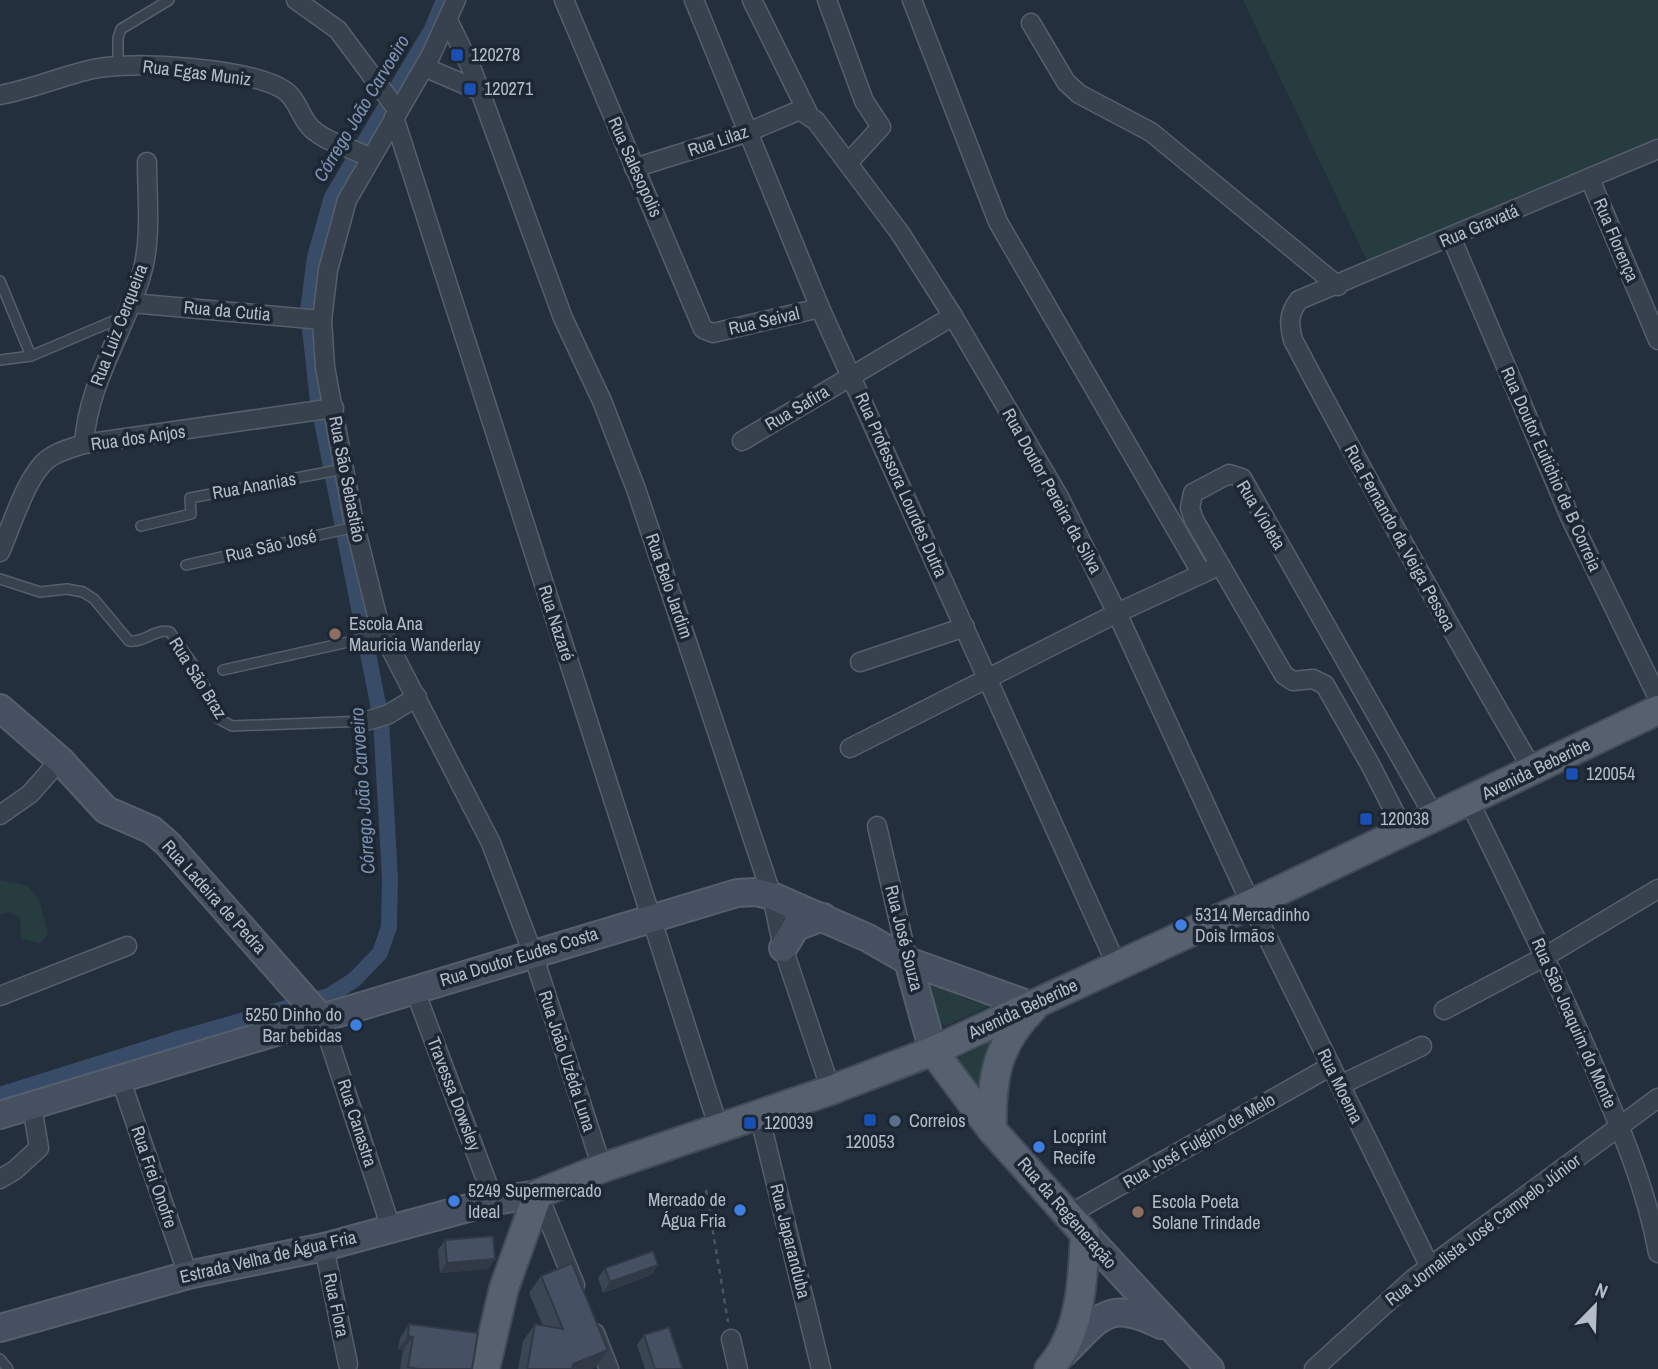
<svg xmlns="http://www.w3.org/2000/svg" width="1658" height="1369" font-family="'Archivo Narrow',sans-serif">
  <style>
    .green { fill: #263c3f }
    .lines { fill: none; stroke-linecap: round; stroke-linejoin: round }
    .canal { stroke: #394c67; stroke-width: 16 }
    .lane-casing { stroke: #565f6c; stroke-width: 12 }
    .street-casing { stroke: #565f6c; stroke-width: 21 }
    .secondary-casing { stroke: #565f6c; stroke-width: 30 }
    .primary-casing { stroke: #414a57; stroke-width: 32 }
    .path { stroke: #44595c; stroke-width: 2.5; stroke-dasharray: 5 5; stroke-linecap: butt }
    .lane { stroke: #38414e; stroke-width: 9 }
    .street { stroke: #38414e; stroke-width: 18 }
    .secondary { stroke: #465061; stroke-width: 26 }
    .primary { stroke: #56606e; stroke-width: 28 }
    .wall { fill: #3b4654 }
    .shaded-wall { fill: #303945 }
    .building { fill: #455162; stroke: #303945; stroke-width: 2 }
    .transit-dot { fill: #1a4fb4; stroke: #1d2633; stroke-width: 2.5 }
    .education-dot { fill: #8d6e63; stroke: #1d2633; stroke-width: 2.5 }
    .shop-dot { fill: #3f7fe0; stroke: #1d2633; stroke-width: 2.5 }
    .service-dot { fill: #5c6f8a; stroke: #1d2633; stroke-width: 2.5 }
    .labels { text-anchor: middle; stroke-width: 7; stroke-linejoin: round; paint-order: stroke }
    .poi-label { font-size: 18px; fill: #b4bcc9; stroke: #1d2633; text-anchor: start }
    .street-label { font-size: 18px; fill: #b4bcc9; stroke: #1d2633 }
    .water-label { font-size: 19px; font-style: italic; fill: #7c92b1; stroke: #1d2633 }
  </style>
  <rect width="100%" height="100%" fill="#242f3e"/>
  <g class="green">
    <path d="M1243,0H1658V149L1372,271Z"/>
    <path d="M0,880L26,885L39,899L48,934L40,943L21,939L20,918L9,912L0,914Z"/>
    <path d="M928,981L968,1000L991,1005L945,1026L941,1023Z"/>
    <path d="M992,1041L980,1090L955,1063L960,1057Z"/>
  </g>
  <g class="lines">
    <path class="canal" d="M0,1095L178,1039L329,996L354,980L380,953L389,927L390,878L381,719L318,401L308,311L315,257L332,197L432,29L444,0"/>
    <defs>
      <g id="lane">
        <path d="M118,66V38L121,29L169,0"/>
        <path d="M0,281L31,356"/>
        <path d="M0,360L31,356L125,316"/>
        <path d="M141,526L191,514L190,498L344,469"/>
        <path d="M186,565L355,527"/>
        <path d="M0,579L40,592L67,589L83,592L94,599L129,641C145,643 155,628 170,632L197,670L219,719L232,726L366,721"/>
        <path d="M223,670L384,634"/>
        <path d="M0,1359L8,1369"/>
      </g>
      <g id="street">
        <path d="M296,0L338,30L398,111"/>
        <path d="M456,0L431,55L347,200L328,270L322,320L325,367L353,518L380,628L491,843L533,954L602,1168"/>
        <path d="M564,0L703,329L713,333L820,308"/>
        <path d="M694,0L820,308L1117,966"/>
        <path d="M752,0L808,113"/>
        <path d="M827,0L864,101L881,127L848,163"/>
        <path d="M912,0L998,222L1202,574"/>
        <path d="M448,20L473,72L563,318L602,401L636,489L772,896L783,948L831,1090"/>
        <path d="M1031,23L1066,82L1079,94L1151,132L1338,286"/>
        <path d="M424,67L480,91"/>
        <path d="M0,95C32,89 62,76 93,69C133,60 250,68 284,90C298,99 300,118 312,129C328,143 351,148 369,157"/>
        <path d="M394,117L719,1129"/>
        <path d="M634,168L746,133L800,110L816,121L900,233L953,316L1059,497L1117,613L1251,904L1430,1267"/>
        <path d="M1590,179L1658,340"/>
        <path d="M1451,237L1570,517L1658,698"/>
        <path d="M131,303L322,320"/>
        <path d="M742,441L953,316"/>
        <path d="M84,444C88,383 123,334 141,276C152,241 147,199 147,162"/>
        <path d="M0,552C11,528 27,474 48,459C58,451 72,448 84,444L334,408"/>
        <path d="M860,662L965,627"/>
        <path d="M366,721L387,715L417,697"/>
        <path d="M850,748L1117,613L1210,570"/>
        <path d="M1533,770C1450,628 1370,486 1293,340C1289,324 1288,314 1299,300L1658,149"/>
        <path d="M1469,801C1511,886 1552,970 1590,1057C1617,1120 1646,1185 1658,1253"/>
        <path d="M0,815L30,794L60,760"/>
        <path d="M877,826L908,961"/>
        <path d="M1404,831L1371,766L1325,685L1313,679L1293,681L1284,675L1194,520L1190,508L1193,493L1229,474L1242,478L1434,816"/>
        <path d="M414,988L494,1201"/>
        <path d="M0,996L127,946"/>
        <path d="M1444,1010L1546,956L1658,889"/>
        <path d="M322,1019L391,1228"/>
        <path d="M120,1078L188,1275"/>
        <path d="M1340,1085L1422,1046"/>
        <path d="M759,1114L821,1369"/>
        <path d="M0,1179L15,1170L39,1148L32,1106"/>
        <path d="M538,1194L575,1285"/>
        <path d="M1068,1215L1331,1066"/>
        <path d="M324,1247L348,1364"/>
        <path d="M595,1333L609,1369"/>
        <path d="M731,1339L738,1369"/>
        <path d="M1314,1369L1413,1279L1658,1098"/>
      </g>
      <g id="secondary">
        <path d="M0,708L60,760L106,810L152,830L168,844L322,1019"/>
        <path d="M783,948L796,927L823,917"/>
        <path d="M908,961L933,1051"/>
        <path d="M0,1115L737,893L756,892L772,896L868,938L908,961L1030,1005"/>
        <path d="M1085,1234L1210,1369"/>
        <path d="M0,1328L188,1275L324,1247L494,1201L538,1194"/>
        <path d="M1063,1354C1102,1316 1107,1299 1161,1325"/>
      </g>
      <g id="primary">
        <path d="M933,1051L992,1130L1085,1234C1083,1280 1081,1334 1049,1369"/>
        <path d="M992,1130C991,1079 996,1045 1033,1008"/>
        <path d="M485,1369L504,1288L538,1194L602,1168L831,1090L933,1051L1251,904L1658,710"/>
      </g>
    </defs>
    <use href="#lane" class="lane-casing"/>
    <use href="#street" class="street-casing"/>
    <use href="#secondary" class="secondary-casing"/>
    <use href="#primary" class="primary-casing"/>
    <path class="path" d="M706,1190L728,1322"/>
    <use href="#lane" class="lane"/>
    <use href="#street" class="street"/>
    <use href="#secondary" class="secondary"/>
    <use href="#primary" class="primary"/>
  </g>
  <g class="wall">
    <path d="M445,1240L495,1259L488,1269L440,1273L438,1250Z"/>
    <path d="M658,1265L651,1275L603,1293L598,1278L605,1268Z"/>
    <path d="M541,1276L596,1367L591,1369H518L523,1341L535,1324L543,1326L529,1293Z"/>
    <path d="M409,1324L472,1369H400L403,1350H398L400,1338Z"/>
    <path d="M644,1335L683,1369H645L637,1345Z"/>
  </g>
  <g class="shaded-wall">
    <path d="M495,1259L488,1269L440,1273L447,1263Z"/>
    <path d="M658,1265L651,1275L603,1293L610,1282Z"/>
    <path d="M408,1336L413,1337L403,1350H398Z"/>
    <path d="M608,1350L596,1367L591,1369H569L573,1364Z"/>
  </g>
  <g class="building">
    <path d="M493,1236L495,1259L447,1263L445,1240Z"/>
    <path d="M653,1251L658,1265L610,1282L605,1268Z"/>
    <path d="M572,1263L608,1350L573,1364L572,1369H527L535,1324L563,1329L541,1276Z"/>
    <path d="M409,1324L478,1333L472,1369H419L408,1367L413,1337L408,1336Z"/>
    <path d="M669,1327L683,1369H655L644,1335Z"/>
  </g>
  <g class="transit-dot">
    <rect x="450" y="48" width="14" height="14" rx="3.5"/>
    <rect x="463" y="82" width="14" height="14" rx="3.5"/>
    <rect x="1565" y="767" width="14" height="14" rx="3.5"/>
    <rect x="1359" y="812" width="14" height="14" rx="3.5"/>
    <rect x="863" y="1113" width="14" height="14" rx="3.5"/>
    <rect x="743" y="1116" width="14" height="14" rx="3.5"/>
  </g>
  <g class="education-dot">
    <circle cx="335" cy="634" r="7"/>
    <circle cx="1138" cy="1212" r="7"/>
  </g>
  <g class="shop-dot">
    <circle cx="1181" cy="925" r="7"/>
    <circle cx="356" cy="1025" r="7"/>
    <circle cx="1039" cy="1147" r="7"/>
    <circle cx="454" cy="1201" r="7"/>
    <circle cx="740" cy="1210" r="7"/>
  </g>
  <circle class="service-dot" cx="895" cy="1121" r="7"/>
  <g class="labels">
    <g class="poi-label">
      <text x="471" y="61">120278</text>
      <text x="484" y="95">120271</text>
      <text x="349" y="630">Escola Ana<tspan x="349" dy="21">Mauricia Wanderlay</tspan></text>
      <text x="1586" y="780">120054</text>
      <text x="1380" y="825">120038</text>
      <text x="1195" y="921">5314 Mercadinho<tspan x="1195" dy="21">Dois Irmãos</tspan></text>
      <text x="342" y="1021" text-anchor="end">5250 Dinho do<tspan x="342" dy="21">Bar bebidas</tspan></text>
      <text x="909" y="1127">Correios</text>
      <text x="764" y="1129">120039</text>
      <text x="1053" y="1143">Locprint<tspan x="1053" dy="21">Recife</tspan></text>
      <text x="870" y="1148" text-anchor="middle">120053</text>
      <text x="468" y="1197">5249 Supermercado<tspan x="468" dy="21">Ideal</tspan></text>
      <text x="726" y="1206" text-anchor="end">Mercado de<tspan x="726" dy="21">Água Fria</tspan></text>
      <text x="1152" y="1208">Escola Poeta<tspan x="1152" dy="21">Solane Trindade</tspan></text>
    </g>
    <g class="street-label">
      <text transform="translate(197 73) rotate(7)" y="6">Rua Egas Muniz</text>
      <text transform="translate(718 141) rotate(-19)" y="6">Rua Lilaz</text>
      <text transform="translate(635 167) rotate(66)" y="6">Rua Salesopolis</text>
      <text transform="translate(1479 226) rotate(-23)" y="6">Rua Gravatá</text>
      <text transform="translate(1616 240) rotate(67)" y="6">Rua Florença</text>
      <text transform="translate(227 311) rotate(5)" y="6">Rua da Cutia</text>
      <text transform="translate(764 321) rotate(-13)" y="6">Rua Seival</text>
      <text transform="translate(119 325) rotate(-69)" y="6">Rua Luiz Cerqueira</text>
      <text transform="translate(797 408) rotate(-31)" y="6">Rua Safira</text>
      <text transform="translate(138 438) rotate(-8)" y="6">Rua dos Anjos</text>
      <text transform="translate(1551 469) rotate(66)" y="6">Rua Doutor Eutichio de B Correia</text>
      <text transform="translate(347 479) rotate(79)" y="6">Rua São Sebastião</text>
      <text transform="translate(901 485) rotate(66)" y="6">Rua Professora Lourdes Dutra</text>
      <text transform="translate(254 486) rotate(-10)" y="6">Rua Ananias</text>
      <text transform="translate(1052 491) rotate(61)" y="6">Rua Doutor Pereira da Silva</text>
      <text transform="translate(1261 515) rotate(59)" y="6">Rua Violeta</text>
      <text transform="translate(1400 538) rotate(61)" y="6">Rua Fernando da Veiga Pessoa</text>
      <text transform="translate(271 546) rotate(-13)" y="6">Rua São José</text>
      <text transform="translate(669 586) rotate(71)" y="6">Rua Belo Jardim</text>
      <text transform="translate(556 623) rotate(72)" y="6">Rua Nazaré</text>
      <text transform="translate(198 678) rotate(58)" y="6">Rua São Braz</text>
      <text transform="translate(1536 769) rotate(-26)" y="6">Avenida Beberibe</text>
      <text transform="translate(214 897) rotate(48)" y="6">Rua Ladeira de Pedra</text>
      <text transform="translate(904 938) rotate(76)" y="6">Rua José Souza</text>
      <text transform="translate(519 957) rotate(-17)" y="6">Rua Doutor Eudes Costa</text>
      <text transform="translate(1023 1009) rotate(-25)" y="6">Avenida Beberibe</text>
      <text transform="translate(1574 1023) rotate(66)" y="6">Rua São Joaquim do Monte</text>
      <text transform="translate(567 1061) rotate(72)" y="6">Rua João Uzêda Luna</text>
      <text transform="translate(1340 1086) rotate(64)" y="6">Rua Moema</text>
      <text transform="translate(454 1094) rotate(69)" y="6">Travessa Dowsley</text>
      <text transform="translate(357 1123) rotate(72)" y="6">Rua Canastra</text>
      <text transform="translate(1199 1141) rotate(-30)" y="6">Rua José Fulgino de Melo</text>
      <text transform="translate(154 1177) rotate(71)" y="6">Rua Frei Onofre</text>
      <text transform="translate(1067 1213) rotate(49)" y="6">Rua da Regeneração</text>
      <text transform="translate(1483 1230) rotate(-37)" y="6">Rua Jornalista José Campelo Júnior</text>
      <text transform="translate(790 1241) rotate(76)" y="6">Rua Japaranduba</text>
      <text transform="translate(268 1257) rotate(-13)" y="6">Estrada Velha de Água Fria</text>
      <text transform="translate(336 1305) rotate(78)" y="6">Rua Flora</text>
    </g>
    <g class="water-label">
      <text transform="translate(361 108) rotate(-59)" y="7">Córrego João Carvoeiro</text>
      <text transform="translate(362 791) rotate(-94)" y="7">Córrego João Carvoeiro</text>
    </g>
  </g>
  <g transform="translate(1595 1306) rotate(23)" stroke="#1d2633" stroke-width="5" paint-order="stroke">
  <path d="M0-5L12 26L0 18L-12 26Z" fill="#b4bcc9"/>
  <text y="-10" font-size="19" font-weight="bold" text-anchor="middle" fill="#b4bcc9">N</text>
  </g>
</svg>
